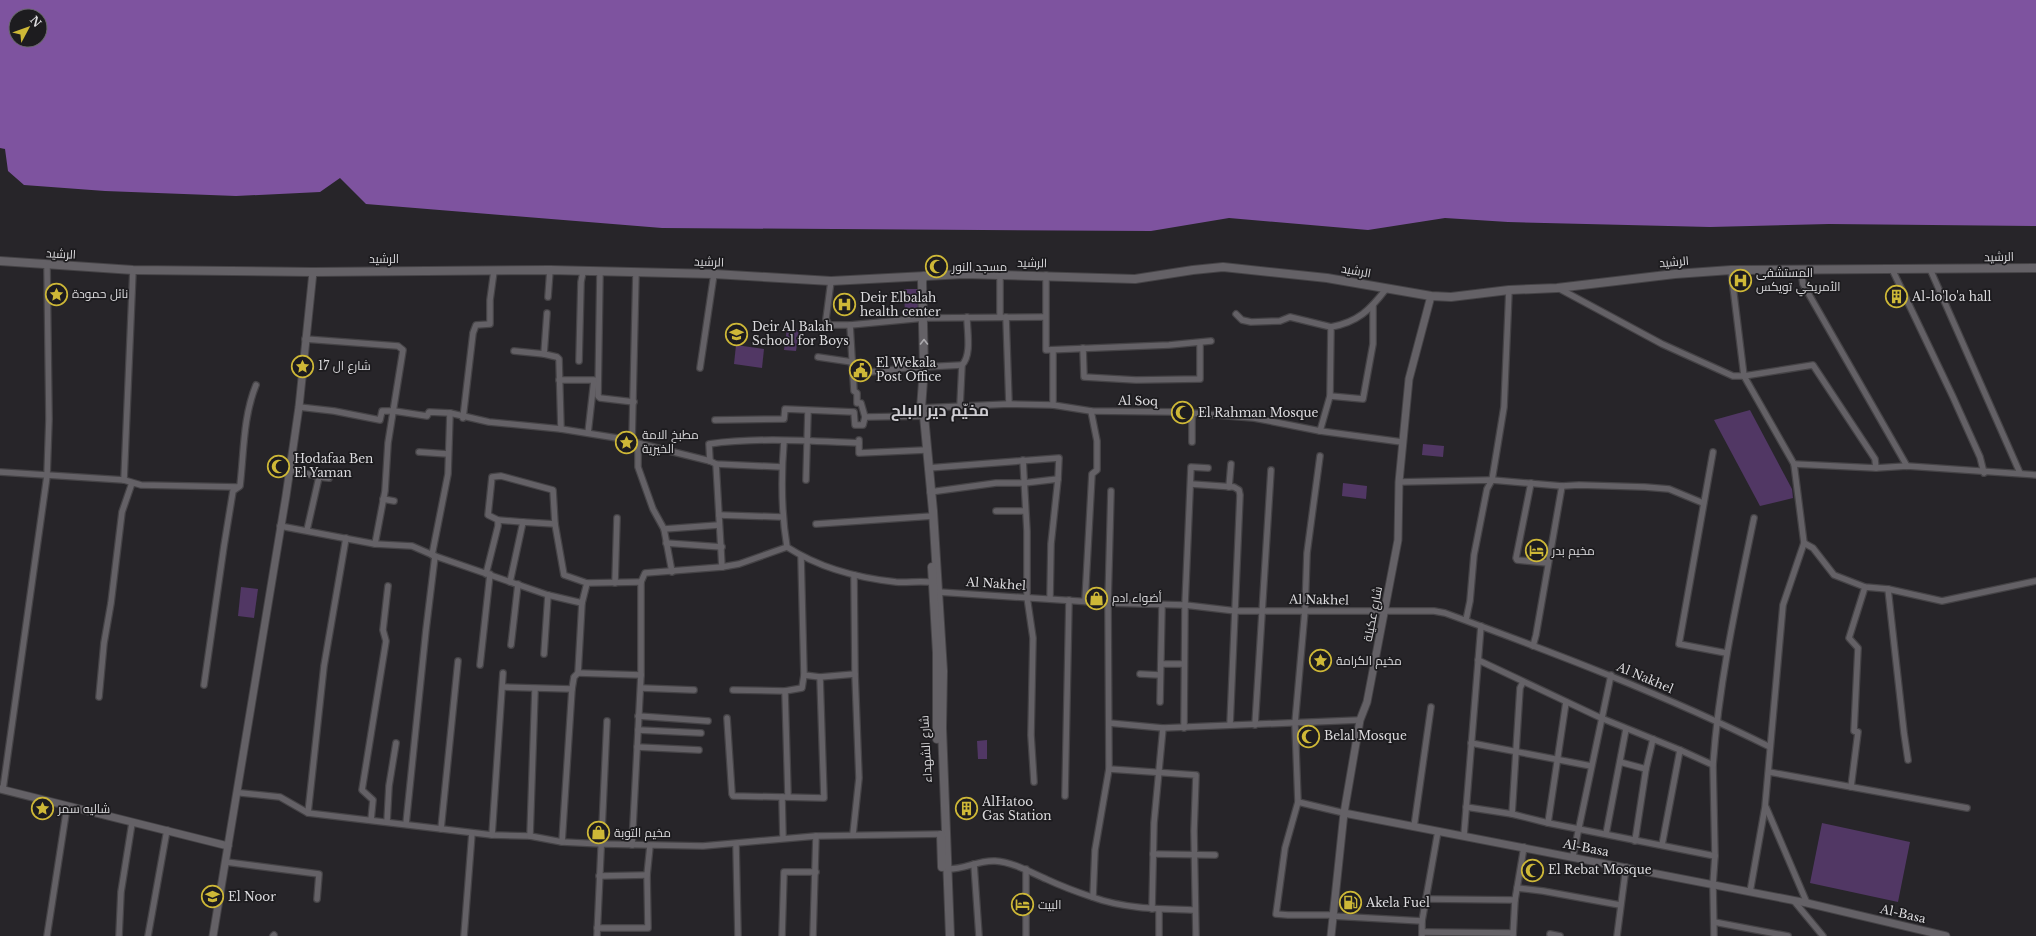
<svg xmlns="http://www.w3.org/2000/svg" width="2036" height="936" font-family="'Libre Baskerville',Cairo,serif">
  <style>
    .green { fill: #513764 }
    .water { fill: #7e539f; fill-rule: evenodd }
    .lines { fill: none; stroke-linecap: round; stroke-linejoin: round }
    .minor-casing { stroke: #454346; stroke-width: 8 }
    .tertiary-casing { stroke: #454346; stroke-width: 9 }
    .secondary-casing { stroke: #454346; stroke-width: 10 }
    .minor { stroke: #646166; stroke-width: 5.5 }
    .tertiary { stroke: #646166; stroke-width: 7 }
    .secondary { stroke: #646166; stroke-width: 8 }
    .oneway { stroke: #acaaae }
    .labels { text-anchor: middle; stroke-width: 3.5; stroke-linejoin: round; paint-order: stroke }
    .street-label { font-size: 12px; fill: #dcdbde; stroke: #1d1c1f }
    .poi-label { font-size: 12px; fill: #dcdbde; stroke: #1d1c1f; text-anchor: start }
    .district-label { font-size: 16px; font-weight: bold; fill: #cdcbd0; stroke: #1d1c1f }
  </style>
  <rect width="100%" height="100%" fill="#272529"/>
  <g class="green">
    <path d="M904,289H918L919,316H905Z"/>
    <path d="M787,328L799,330L796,351L784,350Z"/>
    <path d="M736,345L764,349L762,368L734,364Z"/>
    <path d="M1750,410L1792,489L1793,498L1760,506L1714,420Z"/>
    <path d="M1423,444L1444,446L1443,457L1422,455Z"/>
    <path d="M1343,483L1367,486L1366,499L1342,496Z"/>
    <path d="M241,587L258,589L254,618L238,616Z"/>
    <path d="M987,740V759H978L977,741Z"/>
    <path d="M1822,823L1910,842L1898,902L1810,883Z"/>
  </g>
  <path class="water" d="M0,0H2036V226L1829,224L1710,227L1508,222L1445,218L1368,230L1229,218L1151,231L662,228L366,204L340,178L320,192L236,196L105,191L24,185L8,171L5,149L0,148ZM16,16H40V40H16Z"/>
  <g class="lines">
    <defs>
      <g id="minor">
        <path d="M1892,269L1953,397L1980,457L1984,473"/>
        <path d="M1930,269L2020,473"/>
        <path d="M1731,270L1744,376L1794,464L1804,543L1783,605L1765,807L1750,892"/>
        <path d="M1801,270L1803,284L1907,466"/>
        <path d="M600,271L598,396L600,398L634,402"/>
        <path d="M636,272L632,441L638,448V467L653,509L664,529L672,572"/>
        <path d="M1000,275V317"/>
        <path d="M1046,275V350L1169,345L1211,341"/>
        <path d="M831,281L826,319L829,325H850L924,318L1044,317"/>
        <path d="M1558,288L1662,344L1733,376H1744L1813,365L1875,459L1876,468"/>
        <path d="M548,297L550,270"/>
        <path d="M547,313L544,354L557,357L559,359L561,429"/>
        <path d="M1236,314L1242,320L1251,322L1280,321L1290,317L1331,327"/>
        <path d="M1006,317L1009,404"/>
        <path d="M850,325L854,391L857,393V403H861L865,417"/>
        <path d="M305,339L398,346L403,350L388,443L385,491L375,544"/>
        <path d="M1083,348L1084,377L1136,380L1200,379V343"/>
        <path d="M514,351L544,354"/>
        <path d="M818,357L852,362"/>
        <path d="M579,361L581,282L583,272"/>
        <path d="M700,368L714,274"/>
        <path d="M853,374L905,368L962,365"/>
        <path d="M559,380H594L588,433"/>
        <path d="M1330,396L1363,399L1373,344V305"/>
        <path d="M1053,405V351"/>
        <path d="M960,406L962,365C972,355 967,331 967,317"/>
        <path d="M299,407L334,411L380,420L382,411H394L427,416L429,412L450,413L489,422L561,429L617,438L710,461L716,464L782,467"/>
        <path d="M921,408L1009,404L1053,405L1091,411L1178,412L1254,418L1320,431L1402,442"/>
        <path d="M463,418L473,333L476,325L490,324V300L494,271"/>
        <path d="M715,420L784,419L785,409L854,412L855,425H863L865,417L924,416"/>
        <path d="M1320,431L1330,396L1331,327C1358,322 1370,310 1386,289"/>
        <path d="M859,440V453L926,450"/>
        <path d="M784,441C781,477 781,511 787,547C818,567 858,578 896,582C909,583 923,580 936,583"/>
        <path d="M1192,442V415"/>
        <path d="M419,452L448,454"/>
        <path d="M1713,452L1679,644L1726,653"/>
        <path d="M1320,456L1307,553L1305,610L1295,723L1298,802L1344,813"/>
        <path d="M1023,460L1027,531V597L1033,638L1031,735L1034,782"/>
        <path d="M710,461L709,444C758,437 810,441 859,443"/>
        <path d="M716,464L722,567"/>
        <path d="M1794,464L1876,468L1907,466L2036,475"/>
        <path d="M928,468L1059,458L1058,479L1051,544L1050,599"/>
        <path d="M289,469L319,477L329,478"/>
        <path d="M0,472L124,480L141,485L238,487"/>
        <path d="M124,480L133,270"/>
        <path d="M806,480L808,411"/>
        <path d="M1399,482L1492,480L1562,486L1579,485L1645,487L1669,489L1703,503"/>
        <path d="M1531,483L1516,558L1517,560L1548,563"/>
        <path d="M1191,484L1234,487L1239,490L1240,495L1230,725"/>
        <path d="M1229,487L1231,464"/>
        <path d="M930,492L996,483H1024L1058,479"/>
        <path d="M383,499L394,501"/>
        <path d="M996,511H1025"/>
        <path d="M719,515L782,517"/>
        <path d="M498,520L523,522"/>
        <path d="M816,524L933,516"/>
        <path d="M280,526L375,544L412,546L435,556L548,595L582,603L587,583L564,575L555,524L553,490L501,476L492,477L488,515L498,520V526L486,574"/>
        <path d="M664,529L719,525"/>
        <path d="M307,530L319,477"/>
        <path d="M666,543L722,547"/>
        <path d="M1804,543L1813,548L1834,575L1865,587L1888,589L1942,601L2036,581"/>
        <path d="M432,555L448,474L450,413"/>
        <path d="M801,556L804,675L820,677L855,674"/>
        <path d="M510,582L523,522L555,524"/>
        <path d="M587,583L641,582"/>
        <path d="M615,583L617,518"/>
        <path d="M1888,589L1904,733L1908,760"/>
        <path d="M938,592L1108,603L1185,605L1236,611H1434L1445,613C1555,653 1665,695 1770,747"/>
        <path d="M1085,601L1092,474L1097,470V441L1091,411"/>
        <path d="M1466,620L1470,601L1474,555L1487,489L1492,480L1504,407L1509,290"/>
        <path d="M511,645L518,584"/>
        <path d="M1533,646L1536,635L1562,486"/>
        <path d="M544,654L548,595"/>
        <path d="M1478,660L1601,718L1680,750L1713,765L1715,856L1713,884L1714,936"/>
        <path d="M1161,664H1184"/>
        <path d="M480,665L490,574"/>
        <path d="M578,673L641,675"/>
        <path d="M1140,674L1160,675"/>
        <path d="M204,685L224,546L233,491L240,486C244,452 243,417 256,385"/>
        <path d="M503,687L572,689"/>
        <path d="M641,688L694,690"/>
        <path d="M733,690L785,691L802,688L804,675"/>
        <path d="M785,691L788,796"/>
        <path d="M99,697L104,643L111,603L122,512L132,483"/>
        <path d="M1160,702L1162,605"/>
        <path d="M638,716L708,721"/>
        <path d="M727,718L732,794L733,796L782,797L783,838"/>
        <path d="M1109,723L1163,728L1360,720"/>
        <path d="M1255,725L1271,470"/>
        <path d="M1184,728L1185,605L1191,467L1208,468"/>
        <path d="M638,730L701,733"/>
        <path d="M1471,743L1591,766"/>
        <path d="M637,747L699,750"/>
        <path d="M1620,762L1646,769"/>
        <path d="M1713,765C1719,681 1737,600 1754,518"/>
        <path d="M1109,769L1196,775L1194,831L1196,936"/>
        <path d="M1769,772L1967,808"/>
        <path d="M1851,787L1858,732L1854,731L1858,648L1849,638L1865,587"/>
        <path d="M3,789L47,476L49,419L47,266"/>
        <path d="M241,793L280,797L308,813L492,835L530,836L562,842L602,844L703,846L816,836L944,834"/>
        <path d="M1065,796L1069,600"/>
        <path d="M782,797L824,798L820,677"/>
        <path d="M1298,802L1285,848L1276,914L1288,915H1332"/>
        <path d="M1466,807L1512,814L1548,823L1715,856"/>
        <path d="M1766,807L1807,903"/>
        <path d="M308,813L324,666L346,538"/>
        <path d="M1512,814L1520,688L1523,682"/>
        <path d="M371,820L373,800L362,790L386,641L383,630L388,586"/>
        <path d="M387,822L389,786L396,743"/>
        <path d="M1548,823L1566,702"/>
        <path d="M406,824L426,630L435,556"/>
        <path d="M1414,827L1431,707"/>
        <path d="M441,829L458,661"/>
        <path d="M853,834L859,778L855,674L854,575"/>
        <path d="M1606,834L1626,729"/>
        <path d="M492,835L503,673"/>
        <path d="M1464,835L1481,626"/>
        <path d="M530,836L535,690"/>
        <path d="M1635,841L1646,769L1653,739"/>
        <path d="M562,842L572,689L574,677L578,673L582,603"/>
        <path d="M736,844L738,936"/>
        <path d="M632,845L641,675V582L645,573L722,567L739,564L787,547"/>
        <path d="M1662,845L1680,750"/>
        <path d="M1153,854L1215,855"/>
        <path d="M1573,856L1611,675"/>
        <path d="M226,862L319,874L317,899"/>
        <path d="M974,864L979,936"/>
        <path d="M947,869C963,870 978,860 995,861C1013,862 1030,872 1046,879C1061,886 1077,892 1092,897C1125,909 1160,909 1195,910"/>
        <path d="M599,876L647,875"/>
        <path d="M1517,888L1543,891L1620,905"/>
        <path d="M1093,897L1095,850L1109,769L1108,603L1111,491"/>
        <path d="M1426,899L1515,900"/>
        <path d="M1794,901L1823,936"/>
        <path d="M1152,909L1154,823L1163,728"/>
        <path d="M1159,909V936"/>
        <path d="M1332,916L1422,921"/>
        <path d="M1714,922L1788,936"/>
        <path d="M597,928H648L647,875L650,846"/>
        <path d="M1422,932L1513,933"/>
        <path d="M1550,934L1560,936"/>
        <path d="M47,936L67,807"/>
        <path d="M119,936L121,892L132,823"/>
        <path d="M148,936L167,830"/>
        <path d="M273,936L274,935"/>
        <path d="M464,936L472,833"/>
        <path d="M597,936L607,721"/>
        <path d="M782,936L784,872H816"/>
        <path d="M813,936L816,836"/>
        <path d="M1026,936V869"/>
        <path d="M1422,936V921L1438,831"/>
        <path d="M1513,936L1515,900L1524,847"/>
        <path d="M1617,936L1626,867"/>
      </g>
      <g id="tertiary">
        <path d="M0,789L228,846"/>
        <path d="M1344,813L1807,903L1946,936"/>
        <path d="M213,936L286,496L299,407L313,272"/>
        <path d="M1331,936L1344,813L1360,720L1367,702L1398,540L1399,482L1409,379L1431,296"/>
      </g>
      <g id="secondary">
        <path d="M0,261L133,270L313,272L550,270L714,274L831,281L964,274L1135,279L1193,270L1223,267L1327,278L1431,296L1451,297L1509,290L1557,288L1675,274L1731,270L2036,268"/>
        <path d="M924,276L922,281L924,368L921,408L924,416L933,511L943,671L942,728L950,936"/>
        <path d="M932,567L937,653V739"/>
        <path d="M941,835L942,867"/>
      </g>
    </defs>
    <use href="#minor" class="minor-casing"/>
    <use href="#tertiary" class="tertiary-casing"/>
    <use href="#secondary" class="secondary-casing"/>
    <use href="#minor" class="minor"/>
    <use href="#tertiary" class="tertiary"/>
    <use href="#secondary" class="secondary"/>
  </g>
  <defs><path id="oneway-chevron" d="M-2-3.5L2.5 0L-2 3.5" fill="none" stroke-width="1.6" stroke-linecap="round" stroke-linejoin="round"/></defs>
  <use class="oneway" href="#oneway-chevron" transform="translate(924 342) rotate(-90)"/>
  <defs>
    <symbol id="mosque-ring" viewBox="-11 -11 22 22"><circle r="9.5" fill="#1d1c1f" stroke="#ceb837" stroke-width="1.5"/><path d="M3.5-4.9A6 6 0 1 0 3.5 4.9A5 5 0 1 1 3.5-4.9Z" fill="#ceb837"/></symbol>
    <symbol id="hospital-ring" viewBox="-11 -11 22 22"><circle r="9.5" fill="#1d1c1f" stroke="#ceb837" stroke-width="1.5"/><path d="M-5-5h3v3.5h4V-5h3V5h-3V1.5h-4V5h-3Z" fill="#ceb837"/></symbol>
    <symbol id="sight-ring" viewBox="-11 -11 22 22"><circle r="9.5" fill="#1d1c1f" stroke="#ceb837" stroke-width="1.5"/><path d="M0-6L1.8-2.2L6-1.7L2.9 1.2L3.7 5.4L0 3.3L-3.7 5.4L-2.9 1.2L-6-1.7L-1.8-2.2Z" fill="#ceb837"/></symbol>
    <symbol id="building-ring" viewBox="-11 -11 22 22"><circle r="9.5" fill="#1d1c1f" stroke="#ceb837" stroke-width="1.5"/><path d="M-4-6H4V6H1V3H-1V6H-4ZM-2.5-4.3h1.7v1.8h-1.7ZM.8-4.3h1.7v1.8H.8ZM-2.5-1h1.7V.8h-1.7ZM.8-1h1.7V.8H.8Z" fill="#ceb837"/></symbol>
    <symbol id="school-ring" viewBox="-11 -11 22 22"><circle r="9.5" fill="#1d1c1f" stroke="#ceb837" stroke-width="1.5"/><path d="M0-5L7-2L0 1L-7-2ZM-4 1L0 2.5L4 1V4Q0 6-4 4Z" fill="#ceb837"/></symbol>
    <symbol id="civic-ring" viewBox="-11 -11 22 22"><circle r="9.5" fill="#1d1c1f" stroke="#ceb837" stroke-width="1.5"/><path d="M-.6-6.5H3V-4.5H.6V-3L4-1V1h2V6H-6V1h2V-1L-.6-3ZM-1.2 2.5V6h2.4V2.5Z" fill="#ceb837"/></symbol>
    <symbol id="hotel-ring" viewBox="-11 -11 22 22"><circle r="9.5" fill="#1d1c1f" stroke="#ceb837" stroke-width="1.5"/><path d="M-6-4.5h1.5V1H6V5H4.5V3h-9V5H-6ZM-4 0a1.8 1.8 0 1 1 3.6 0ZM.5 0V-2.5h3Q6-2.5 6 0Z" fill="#ceb837"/></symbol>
    <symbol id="shop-ring" viewBox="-11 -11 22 22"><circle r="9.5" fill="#1d1c1f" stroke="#ceb837" stroke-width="1.5"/><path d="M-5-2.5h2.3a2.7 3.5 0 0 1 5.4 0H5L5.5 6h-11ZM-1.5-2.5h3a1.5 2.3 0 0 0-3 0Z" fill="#ceb837"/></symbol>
    <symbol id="fuel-ring" viewBox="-11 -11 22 22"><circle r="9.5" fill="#1d1c1f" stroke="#ceb837" stroke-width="1.5"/><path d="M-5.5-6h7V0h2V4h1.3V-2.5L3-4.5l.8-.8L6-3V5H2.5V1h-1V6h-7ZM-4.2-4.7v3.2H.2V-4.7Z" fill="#ceb837"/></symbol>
  </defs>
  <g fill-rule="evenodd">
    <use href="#mosque-ring" x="924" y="254" width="25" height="25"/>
    <use href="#hospital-ring" x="1728" y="268" width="25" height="25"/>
    <use href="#sight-ring" x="44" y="282" width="25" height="25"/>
    <use href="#building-ring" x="1884" y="284" width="25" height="25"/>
    <use href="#hospital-ring" x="832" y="292" width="25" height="25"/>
    <use href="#school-ring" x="724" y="322" width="25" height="25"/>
    <use href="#sight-ring" x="290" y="354" width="25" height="25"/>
    <use href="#civic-ring" x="848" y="358" width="25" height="25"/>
    <use href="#mosque-ring" x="1170" y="400" width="25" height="25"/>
    <use href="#sight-ring" x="614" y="430" width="25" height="25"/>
    <use href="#mosque-ring" x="266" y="454" width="25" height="25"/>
    <use href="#hotel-ring" x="1524" y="538" width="25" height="25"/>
    <use href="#shop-ring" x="1084" y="586" width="25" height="25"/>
    <use href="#sight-ring" x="1308" y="648" width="25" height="25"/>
    <use href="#mosque-ring" x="1296" y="724" width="25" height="25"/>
    <use href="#sight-ring" x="30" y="796" width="25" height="25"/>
    <use href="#building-ring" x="954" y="796" width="25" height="25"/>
    <use href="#shop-ring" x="586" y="820" width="25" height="25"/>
    <use href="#mosque-ring" x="1520" y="858" width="25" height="25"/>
    <use href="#school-ring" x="200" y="884" width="25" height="25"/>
    <use href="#fuel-ring" x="1338" y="890" width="25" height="25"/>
    <use href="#hotel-ring" x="1010" y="892" width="25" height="25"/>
  </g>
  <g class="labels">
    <g class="street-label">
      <text transform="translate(61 254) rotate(3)" y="4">الرشيد</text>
      <text transform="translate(1999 257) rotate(-1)" y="4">الرشيد</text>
      <text x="384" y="263">الرشيد</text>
      <text transform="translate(709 262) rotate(2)" y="4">الرشيد</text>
      <text transform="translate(1674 262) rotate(-5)" y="4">الرشيد</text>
      <text transform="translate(1032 263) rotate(1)" y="4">الرشيد</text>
      <text transform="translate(1356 271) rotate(10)" y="4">الرشيد</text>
      <text transform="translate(1138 401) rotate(1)" y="4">Al Soq</text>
      <text transform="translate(996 584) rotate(4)" y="4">Al Nakhel</text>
      <text transform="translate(1319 600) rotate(1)" y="4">Al Nakhel</text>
      <text transform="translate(1373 614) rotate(-79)" y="4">شارع عكيلة</text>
      <text transform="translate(1645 678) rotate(23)" y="4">Al Nakhel</text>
      <text transform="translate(926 749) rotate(-93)" y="4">شارع الشهداء</text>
      <text transform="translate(1586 848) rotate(11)" y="4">Al-Basa</text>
      <text transform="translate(1903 914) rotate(13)" y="4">Al-Basa</text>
    </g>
    <g class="poi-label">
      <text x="952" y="271">مسجد النور</text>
      <text x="1756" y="277">المستشفى<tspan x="1756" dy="14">الأمريكي تويكس</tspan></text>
      <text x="72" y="298">نائل حمودة</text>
      <text x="1912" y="301">Al-lo'lo'a hall</text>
      <text x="860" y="302">Deir Elbalah<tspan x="860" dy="14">health center</tspan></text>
      <text x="752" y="331">Deir Al Balah<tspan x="752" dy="14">School for Boys</tspan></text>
      <text x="876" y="367">El Wekala<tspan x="876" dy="14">Post Office</tspan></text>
      <text x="318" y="370">شارع ال 17</text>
      <text x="1198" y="417">El Rahman Mosque</text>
      <text x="642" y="439">مطبخ الامة<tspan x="642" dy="14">الخيرية</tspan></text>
      <text x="294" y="463">Hodafaa Ben<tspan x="294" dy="14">El Yaman</tspan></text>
      <text x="1552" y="555">مخيم بدر</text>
      <text x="1112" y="602">أضواء ادم</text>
      <text x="1336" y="665">مخيم الكرامة</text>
      <text x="1324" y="740">Belal Mosque</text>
      <text x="982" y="806">AlHatoo<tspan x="982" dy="14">Gas Station</tspan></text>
      <text x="58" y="813">شاليه سمر</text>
      <text x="614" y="837">مخيم التوبة</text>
      <text x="1548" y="874">El Rebat Mosque</text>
      <text x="228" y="901">El Noor</text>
      <text x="1366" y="907">Akela Fuel</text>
      <text x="1038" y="909">البيت</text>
    </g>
    <g class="district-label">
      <text x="940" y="416">مخيّم دير البلح</text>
    </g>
  </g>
  <g transform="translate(28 28) rotate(49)"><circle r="19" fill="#1d1c1f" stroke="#69686b"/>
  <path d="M0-3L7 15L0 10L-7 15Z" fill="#ceb837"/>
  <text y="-6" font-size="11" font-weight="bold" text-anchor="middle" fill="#dcdbde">N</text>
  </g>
</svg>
